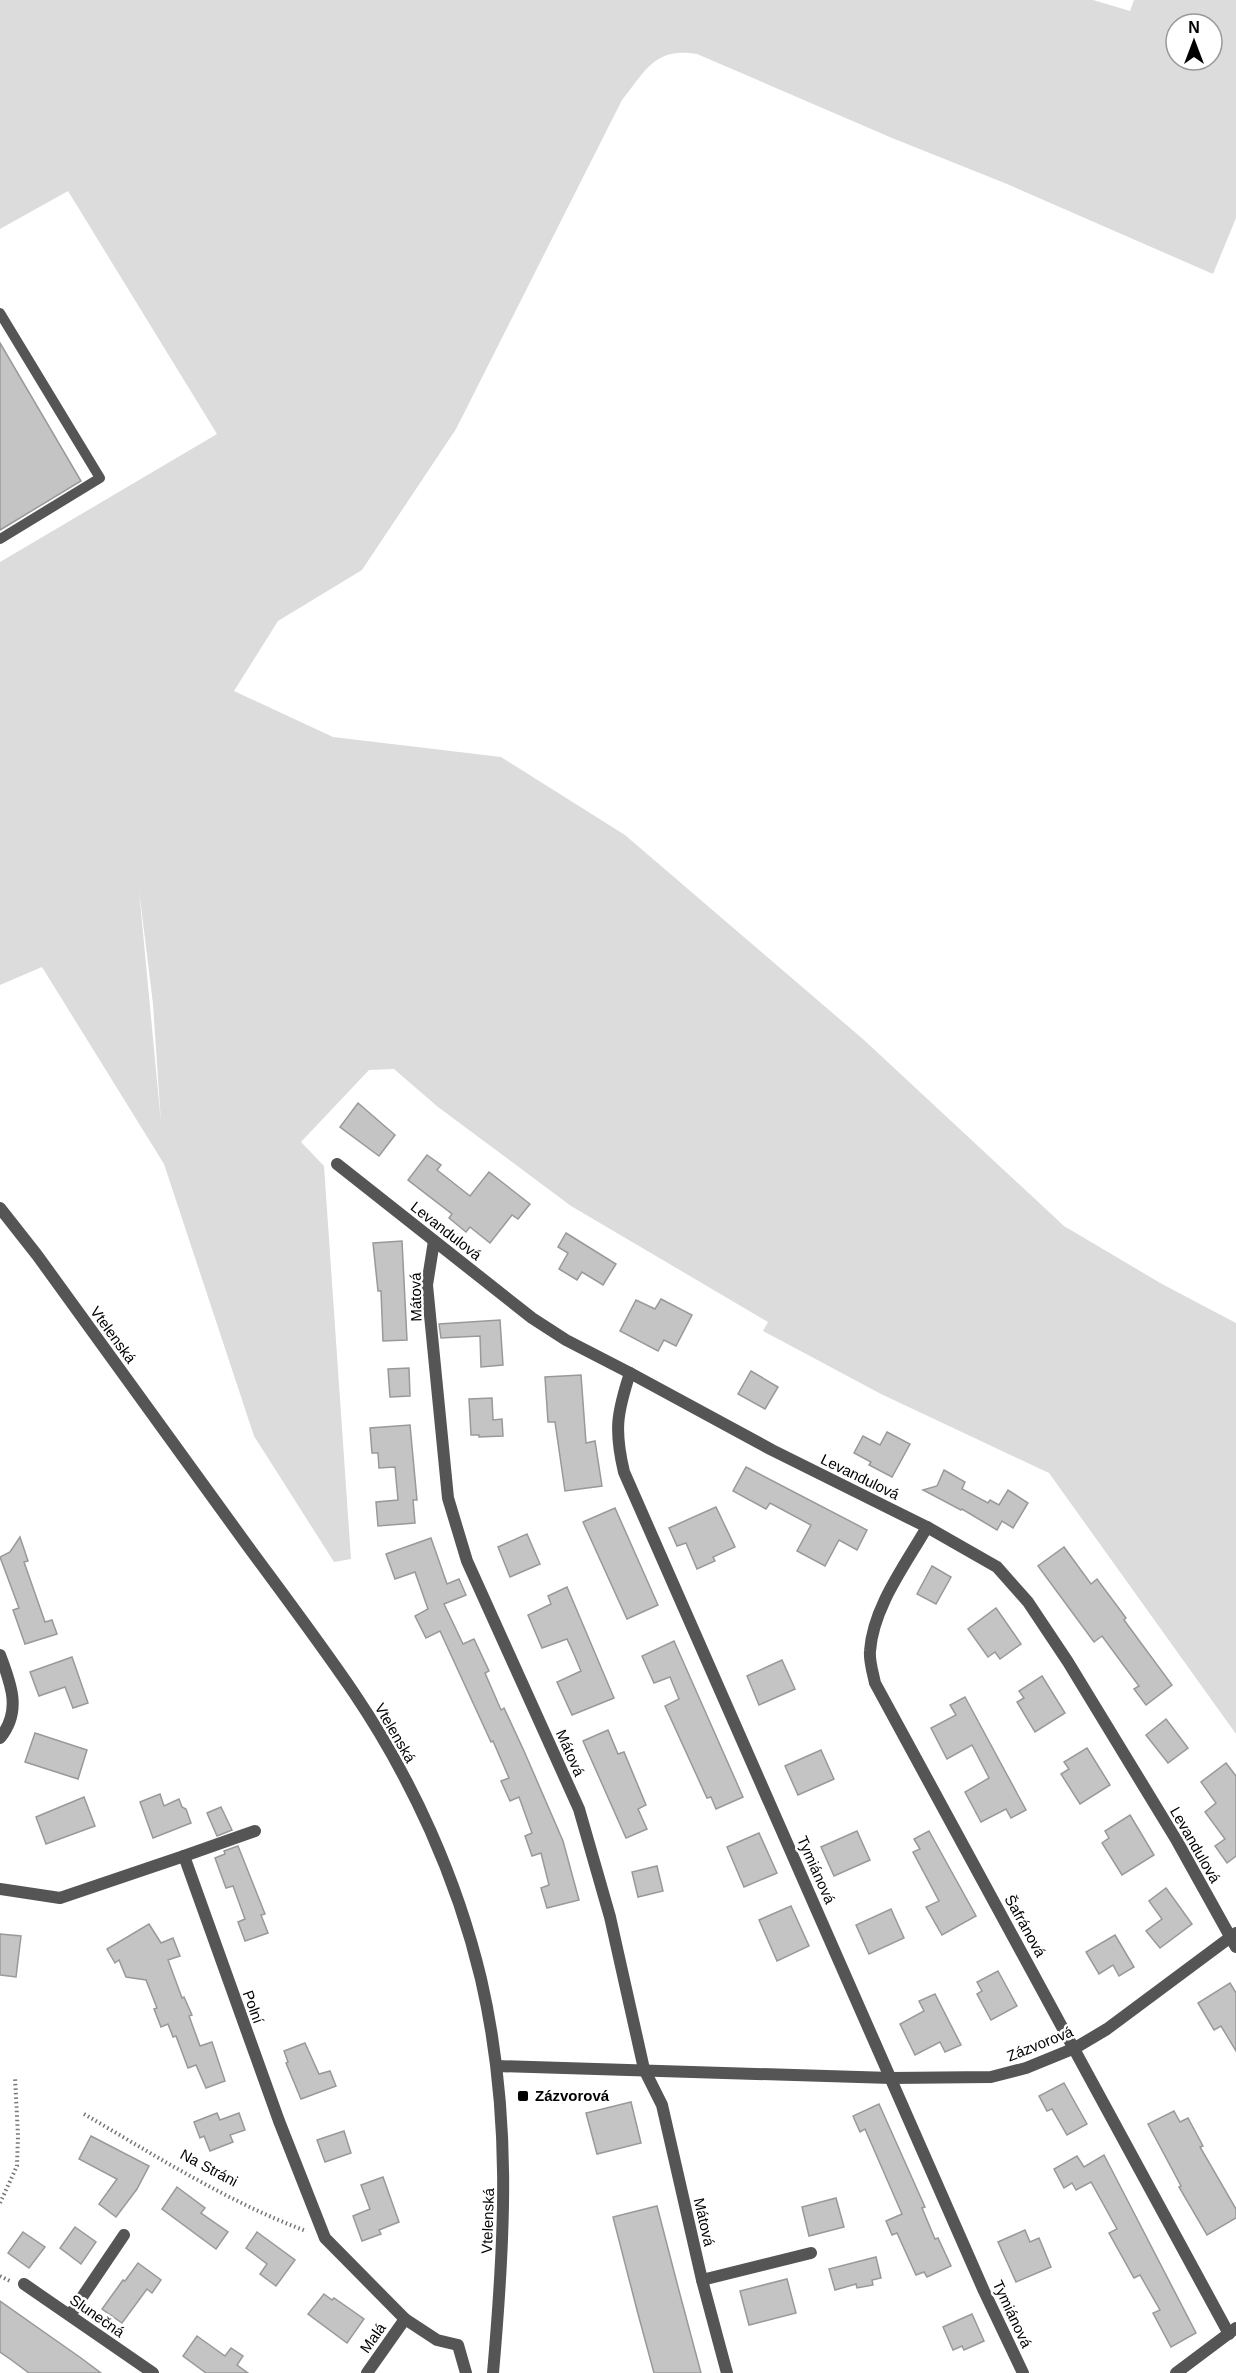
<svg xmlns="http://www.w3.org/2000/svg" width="1236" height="2373" font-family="Arial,sans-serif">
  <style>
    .green { fill: #dcdcdc; fill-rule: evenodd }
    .building { fill: #c4c4c4; stroke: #999; stroke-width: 1.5 }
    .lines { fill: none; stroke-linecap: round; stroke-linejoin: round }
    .path { stroke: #777; stroke-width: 4; stroke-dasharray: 1.5 3; stroke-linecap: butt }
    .lane { stroke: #555; stroke-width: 10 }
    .street { stroke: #555; stroke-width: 12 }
    .poi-dot { fill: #000; stroke: #fff; stroke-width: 2 }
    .labels { text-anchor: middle; stroke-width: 5; stroke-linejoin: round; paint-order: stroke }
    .street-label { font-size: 15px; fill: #000; stroke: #fff }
    .poi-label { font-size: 15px; font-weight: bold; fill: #000; stroke: #fff; text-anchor: start }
  </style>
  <rect width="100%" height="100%" fill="#fff"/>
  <path class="green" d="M0,0H1093L1130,11L1134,0H1236V218L1213,274L1007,184L892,138L697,54C655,47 646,70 622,100L456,429L362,570L278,621L234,691L333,737L501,757L625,835L864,1040L1064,1226L1162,1284L1236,1323V1734L1049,1473L881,1394L763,1331L768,1322L571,1206L438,1107L394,1069L369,1070L301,1142L324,1166L351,1559L334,1562L254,1436L164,1164L42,967L0,985V562L217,434L68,191L0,229ZM1176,24H1212V60H1176ZM139,890L153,1004L161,1123Z"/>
  <g class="building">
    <path d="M0,343L81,481L0,530Z"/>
    <path d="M358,1103L395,1135L379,1156L340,1127Z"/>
    <path d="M427,1155L441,1165L437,1170L470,1196L489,1172L530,1204L518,1219L512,1215L490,1243L470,1227L466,1232L449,1218L452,1214L408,1180Z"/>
    <path d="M566,1233L616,1264L603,1285L582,1272L577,1280L559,1269L568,1253L558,1247Z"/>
    <path d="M402,1241L407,1340L383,1341L381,1291H378L373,1243Z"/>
    <path d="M661,1299L692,1315L676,1346L664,1340L658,1351L620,1331L636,1300L655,1309Z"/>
    <path d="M500,1320L503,1365L481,1367L480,1336L441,1338L439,1324Z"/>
    <path d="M409,1368L410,1396L390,1397L388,1369Z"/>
    <path d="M751,1371L778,1387L765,1409L738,1394Z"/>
    <path d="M581,1375L586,1443L595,1441L602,1486L565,1491L555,1422H548L545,1377Z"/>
    <path d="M492,1398L493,1420L502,1419L503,1436L479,1437V1435H471L469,1399Z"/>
    <path d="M410,1425L417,1500H413L415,1523L378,1526L376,1502L398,1500L395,1467L379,1468L378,1453H372L370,1428Z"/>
    <path d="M887,1432L910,1444L892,1477L869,1465L871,1462L854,1453L863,1436L880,1445Z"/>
    <path d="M746,1467L867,1530L857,1550L839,1540L825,1566L797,1551L811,1525L770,1503L766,1509L733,1491Z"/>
    <path d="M944,1470L965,1482L962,1489L988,1503L990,1500L999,1505L1008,1490L1028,1503L1013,1528L1002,1521L997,1530L962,1509L961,1510L923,1490L937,1486Z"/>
    <path d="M716,1507L735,1547L713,1557L715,1561L697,1569L686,1543L677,1546L669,1528Z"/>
    <path d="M615,1508L658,1605L627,1619L583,1522Z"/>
    <path d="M527,1534L540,1564L510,1577L498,1547Z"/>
    <path d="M20,1537L28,1561L24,1562L45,1622L52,1620L57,1634L25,1644L13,1610L19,1608L0,1557L10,1552Z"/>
    <path d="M431,1538L447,1584L459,1579L466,1595L444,1604L463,1644L474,1639L489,1671L485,1673L501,1710L504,1708L524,1751L563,1841L579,1900L547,1908L541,1888L549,1885L541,1853L532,1856L525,1836L532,1833L519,1797L510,1801L501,1781L509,1778L493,1741L491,1742L440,1631L426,1638L415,1616L428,1609L415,1572L395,1579L386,1554Z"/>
    <path d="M1064,1547L1091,1584L1097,1579L1126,1618L1124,1620L1172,1685L1146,1705L1134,1689L1139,1686L1102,1636L1094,1642L1038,1566Z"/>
    <path d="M932,1566L951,1577L936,1604L917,1594Z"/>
    <path d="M567,1587L614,1698L572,1715L557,1682L581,1671L573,1652L567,1639L542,1648L528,1615L551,1604L548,1596Z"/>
    <path d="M996,1608L1021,1644L1000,1659L995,1652L988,1657L968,1629Z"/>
    <path d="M674,1641L743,1797L716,1809L711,1797L707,1798L665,1706L679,1699L670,1677L654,1683L642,1656Z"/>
    <path d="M72,1657L88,1703L73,1708L65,1687L39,1696L30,1672Z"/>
    <path d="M782,1660L795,1689L759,1705L747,1676Z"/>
    <path d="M1042,1676L1065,1713L1035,1732L1017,1702L1024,1698L1019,1691Z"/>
    <path d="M965,1697L1026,1810L1011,1818L1006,1809L981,1822L965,1792L989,1778L972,1745L947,1759L931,1728L956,1715L950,1705Z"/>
    <path d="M1166,1719L1188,1748L1168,1763L1146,1735Z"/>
    <path d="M608,1730L618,1754L624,1752L646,1805L638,1809L647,1829L626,1838L583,1741Z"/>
    <path d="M35,1733L87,1750L78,1779L25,1762Z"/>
    <path d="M1087,1748L1110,1785L1080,1804L1061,1774L1069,1769L1064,1762Z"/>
    <path d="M821,1750L834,1779L798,1795L785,1766Z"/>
    <path d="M1226,1763L1236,1776V1856L1227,1863L1215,1846L1225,1839L1205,1812L1216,1803L1201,1782Z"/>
    <path d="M160,1794L164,1806L179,1799L182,1807L186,1809L191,1823L153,1838L140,1802Z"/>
    <path d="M84,1797L95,1826L46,1844L36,1817Z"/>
    <path d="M221,1807L232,1830L217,1836L207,1813Z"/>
    <path d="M1130,1815L1154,1855L1122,1875L1102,1843L1109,1838L1105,1831Z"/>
    <path d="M857,1831L870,1860L834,1876L821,1847Z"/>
    <path d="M929,1831L976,1916L942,1935L926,1907L939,1901L913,1852L920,1849L914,1839Z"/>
    <path d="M759,1833L777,1873L744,1887L727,1847Z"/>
    <path d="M238,1846L265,1914L261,1915L268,1933L245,1941L238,1922L245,1919L233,1886L226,1888L215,1858L225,1854L224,1851Z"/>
    <path d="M657,1866L663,1891L638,1897L632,1872Z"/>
    <path d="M1166,1888L1192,1924L1160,1948L1146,1931L1162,1919L1149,1901Z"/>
    <path d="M791,1906L809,1946L777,1961L759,1920Z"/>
    <path d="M891,1909L904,1938L869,1954L856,1925Z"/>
    <path d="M149,1924L161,1943L173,1938L180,1956L168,1960L182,1998L184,1997L192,2015L189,2016L200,2046L212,2042L225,2081L206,2088L196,2065L188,2068L176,2036L173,2037L168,2024L161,2027L154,2009L157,2008L146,1980L126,1977L119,1960L115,1963L107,1949Z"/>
    <path d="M0,1934L21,1936L16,1977L0,1975Z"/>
    <path d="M1115,1935L1134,1967L1119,1976L1113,1965L1099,1974L1086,1952Z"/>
    <path d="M998,1971L1017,2006L991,2020L977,1994L982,1991L977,1982Z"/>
    <path d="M1230,1983L1236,1993V2051L1221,2026L1214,2030L1198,2003Z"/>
    <path d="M935,1994L961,2045L945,2052L940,2042L915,2055L900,2024L924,2011L919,2001Z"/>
    <path d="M305,2043L319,2074L330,2071L336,2086L301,2099L286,2063L288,2062L284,2051Z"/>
    <path d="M1064,2083L1087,2124L1067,2135L1052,2109L1047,2111L1039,2096Z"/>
    <path d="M631,2102L641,2143L597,2154L586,2113Z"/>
    <path d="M879,2104L925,2207L922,2208L935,2239L938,2238L951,2266L927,2277L924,2272L916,2275L897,2233L892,2235L886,2221L902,2214L865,2129L860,2132L853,2116Z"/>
    <path d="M1174,2111L1180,2122L1188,2118L1203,2146L1200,2147L1236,2209V2218L1207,2235L1179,2187L1181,2186L1148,2124Z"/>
    <path d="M217,2113L220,2120L239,2113L245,2130L230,2135L233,2142L210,2151L204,2136L200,2138L194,2122Z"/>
    <path d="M344,2131L351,2153L325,2162L317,2140Z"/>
    <path d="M91,2136L149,2166L137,2189L116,2217L99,2204L117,2179L79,2159Z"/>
    <path d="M1104,2155L1196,2333L1171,2347L1153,2313L1160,2310L1140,2275L1134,2278L1109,2233L1117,2229L1091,2182L1076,2190L1072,2183L1064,2188L1054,2169L1077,2156L1084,2167Z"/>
    <path d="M383,2177L399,2222L379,2230L381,2234L362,2241L353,2216L370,2209L361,2185Z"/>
    <path d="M177,2187L205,2208L201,2213L228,2232L216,2249L162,2209Z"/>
    <path d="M836,2198L844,2227L809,2236L802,2207Z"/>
    <path d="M657,2206L678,2287L701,2373H654L637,2310L613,2217Z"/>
    <path d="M75,2227L96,2242L81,2264L60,2248Z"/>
    <path d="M1025,2230L1030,2242L1039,2238L1051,2267L1016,2282L998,2242Z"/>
    <path d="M23,2232L45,2247L29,2268L8,2253Z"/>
    <path d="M257,2232L295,2260L276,2286L260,2274L267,2264L246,2248Z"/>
    <path d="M876,2257L881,2278L872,2280L873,2285L857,2288L856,2284L835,2290L829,2269Z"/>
    <path d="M138,2263L161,2280L152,2293L147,2289L122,2323L102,2309L123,2280L125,2281Z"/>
    <path d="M787,2279L796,2313L749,2325L740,2291Z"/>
    <path d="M324,2294L332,2300L334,2298L364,2319L347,2343L308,2314Z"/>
    <path d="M0,2301L81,2358L101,2373H29L10,2359L0,2352Z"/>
    <path d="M972,2314L984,2341L964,2350L962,2346L953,2350L943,2327Z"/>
    <path d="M197,2336L225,2356L231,2348L243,2356L237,2365L248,2373H206L183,2356Z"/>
  </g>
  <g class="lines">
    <g class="path">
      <path d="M84,2114C156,2156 228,2202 306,2231"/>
      <path d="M0,2203L17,2166L18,2136L15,2077"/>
      <path d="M0,2276L12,2282"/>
    </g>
    <path class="lane" d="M0,313L100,478L0,539"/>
    <g class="street">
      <path d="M337,1164L532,1318L566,1340L630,1373L772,1450L927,1527L997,1567L1028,1602L1068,1662L1177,1841L1236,1947"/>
      <path d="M0,1208L37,1255C107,1352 177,1449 247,1545C283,1594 320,1643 354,1693C412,1779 457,1878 481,1979C512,2113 505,2237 493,2373"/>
      <path d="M434,1241L427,1285L448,1498L467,1561L579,1809L610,1917L644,2069L662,2105L702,2280L727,2373"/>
      <path d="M630,1373C617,1413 614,1430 624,1472L984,2291L1023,2373"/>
      <path d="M927,1527C906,1564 873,1607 870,1651C869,1661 873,1673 875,1683L1229,2334"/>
      <path d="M0,1655C11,1684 22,1711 0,1738"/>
      <path d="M255,1831L184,1856L279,2121L325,2238L405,2319L437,2340L458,2345L466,2373"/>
      <path d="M0,1889L60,1898L184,1856"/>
      <path d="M497,2066L891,2078L991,2077L1026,2068L1075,2048L1107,2029L1236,1933"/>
      <path d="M702,2280L811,2253"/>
      <path d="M24,2284L153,2373"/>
      <path d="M70,2315L124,2235"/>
      <path d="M367,2373L405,2319"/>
      <path d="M1176,2373L1236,2328"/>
    </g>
  </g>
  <rect class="poi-dot" x="517" y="2090" width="12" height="12" rx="3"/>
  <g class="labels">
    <g class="street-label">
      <text transform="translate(446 1231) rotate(38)" y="5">Levandulová</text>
      <text transform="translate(416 1297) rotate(-91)" y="5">Mátová</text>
      <text transform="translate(113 1335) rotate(54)" y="5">Vtelenská</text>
      <text transform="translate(860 1477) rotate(26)" y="5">Levandulová</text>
      <text transform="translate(395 1733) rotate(60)" y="5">Vtelenská</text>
      <text transform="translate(570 1753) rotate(66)" y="5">Mátová</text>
      <text transform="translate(1195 1845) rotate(60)" y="5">Levandulová</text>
      <text transform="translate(816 1870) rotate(66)" y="5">Tymiánová</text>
      <text transform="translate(1025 1926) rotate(61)" y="5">Šafránová</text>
      <text transform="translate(253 2007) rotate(70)" y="5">Polní</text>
      <text transform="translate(1040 2044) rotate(-22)" y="5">Zázvorová</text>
      <text transform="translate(209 2168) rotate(28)" y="5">Na Stráni</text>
      <text transform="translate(488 2221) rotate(-88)" y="5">Vtelenská</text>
      <text transform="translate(704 2222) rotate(77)" y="5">Mátová</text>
      <text transform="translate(1012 2314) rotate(65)" y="5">Tymiánová</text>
      <text transform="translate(97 2316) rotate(35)" y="5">Slunečná</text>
      <text transform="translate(373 2338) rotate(-55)" y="5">Malá</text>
    </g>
    <g class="poi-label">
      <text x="535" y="2101">Zázvorová</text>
    </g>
  </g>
  <g transform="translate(1194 42)"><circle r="28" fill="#ffffff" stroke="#999999" stroke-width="1.5"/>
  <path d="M0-4.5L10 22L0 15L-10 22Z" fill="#000000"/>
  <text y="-9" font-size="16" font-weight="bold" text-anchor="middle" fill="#000000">N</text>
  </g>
</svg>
